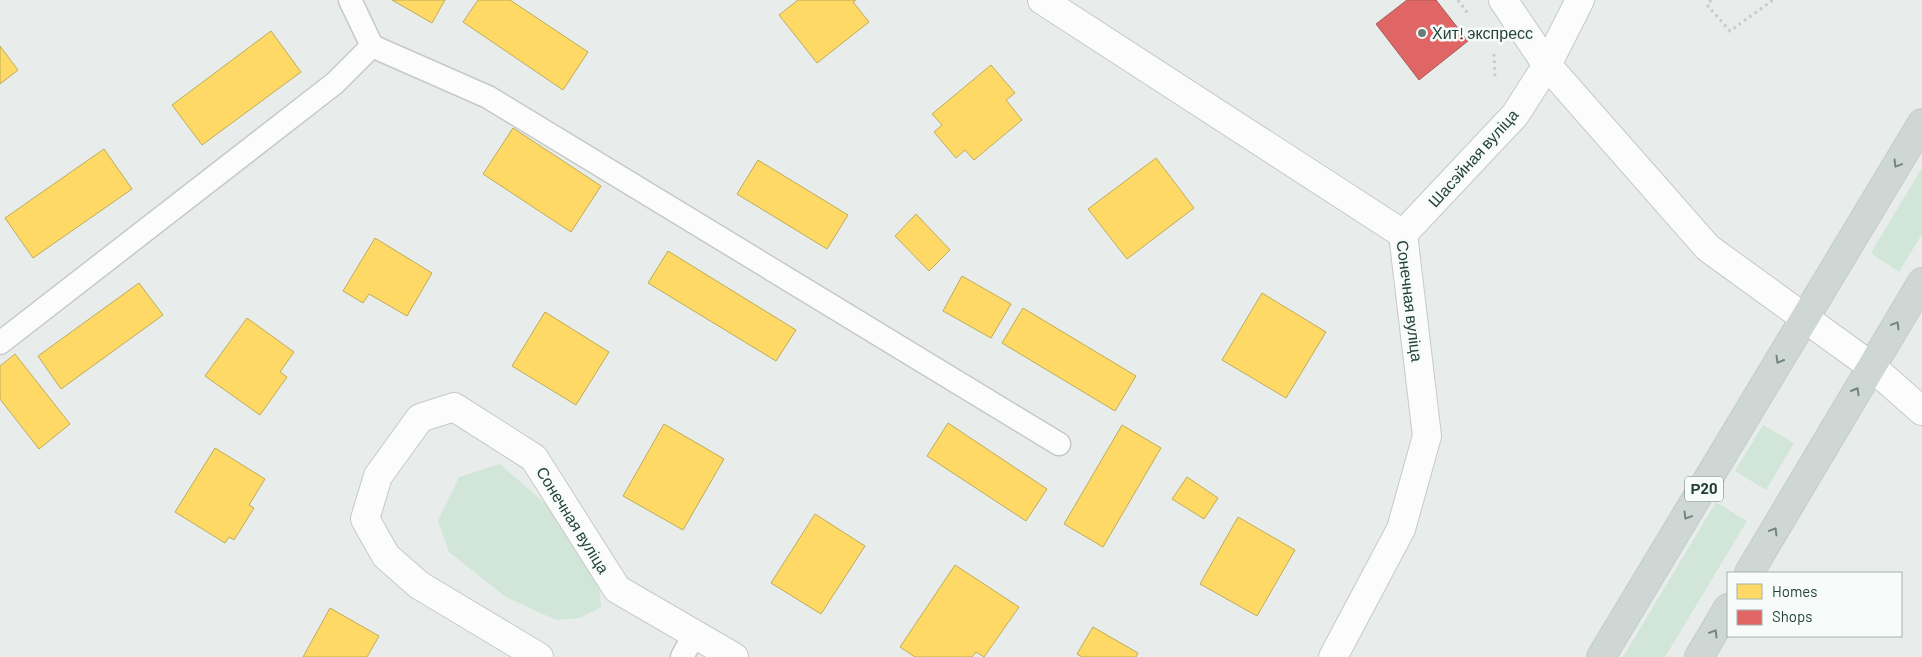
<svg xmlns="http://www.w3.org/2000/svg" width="1922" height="657" font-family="Barlow,sans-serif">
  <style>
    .green { fill: #d1e6d8 }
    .homes { fill: #ffd966; stroke: #bdac59 }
    .shops { fill: #e06666; stroke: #a85b59 }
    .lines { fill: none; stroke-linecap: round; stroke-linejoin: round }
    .lane-casing { stroke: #c5cac8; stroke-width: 25 }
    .street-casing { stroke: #c5cac8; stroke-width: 30 }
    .primary-casing { stroke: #c3ccc9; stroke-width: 30 }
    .path { stroke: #c3ccca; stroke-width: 3; stroke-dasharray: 2.5 4; stroke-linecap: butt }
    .lane { stroke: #fcfcfc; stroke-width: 22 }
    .street { stroke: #fcfcfc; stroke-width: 28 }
    .primary { stroke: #cfd7d5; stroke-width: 28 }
    .oneway { stroke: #718580 }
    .poi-dot { fill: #697e78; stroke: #f7fbf9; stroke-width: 2 }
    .labels { text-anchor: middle; stroke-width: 5; stroke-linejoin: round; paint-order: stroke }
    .shield { fill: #f7fbf9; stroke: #637a73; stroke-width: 1 }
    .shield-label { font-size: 15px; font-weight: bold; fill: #24423a }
    .poi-label { font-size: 16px; fill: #24423a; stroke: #f7fbf9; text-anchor: start }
    .street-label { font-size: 16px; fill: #24423a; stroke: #f7fbf9 }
  </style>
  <rect width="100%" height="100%" fill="#e8edeb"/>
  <g class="green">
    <path d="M1922,168V234L1899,272L1871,253Z"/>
    <path d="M1763,425L1794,443L1766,490L1735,471Z"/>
    <path d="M500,464L547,505L598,573L601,607L580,618L556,620L506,597L449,552L438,521L459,477Z"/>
    <path d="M1716,502L1747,521L1665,657H1623Z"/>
  </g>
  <g class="homes">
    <path d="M392,0H445L432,23Z"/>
    <path d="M478,0H510L588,52L563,90L463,22Z"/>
    <path d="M798,0H856L853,2L869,22L817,63L779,15Z"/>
    <path d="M271,31L301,72L202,145L172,105Z"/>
    <path d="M0,46L18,70L0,84Z"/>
    <path d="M991,65L1015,93L1006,100L1022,120L974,160L965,150L956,158L934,132L942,125L932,114Z"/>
    <path d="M513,128L601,186L571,232L483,174Z"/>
    <path d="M104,149L132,189L33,258L5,218Z"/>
    <path d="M1156,158L1194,208L1127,259L1088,209Z"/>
    <path d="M758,160L848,215L827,249L737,194Z"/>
    <path d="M916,214L950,250L929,271L895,236Z"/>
    <path d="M375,238L432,273L407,316L369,294L363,303L343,291Z"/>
    <path d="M668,251L796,330L776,361L648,283Z"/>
    <path d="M962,276L1011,304L991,338L943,311Z"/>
    <path d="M139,283L163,315L61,389L38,356Z"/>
    <path d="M1262,293L1326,332L1286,398L1222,360Z"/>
    <path d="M1023,308L1136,376L1115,411L1002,343Z"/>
    <path d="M545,312L609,352L576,405L512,366Z"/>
    <path d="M247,318L294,352L280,372L287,377L260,415L205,376Z"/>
    <path d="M15,354L70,424L39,449L0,399V366Z"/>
    <path d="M948,423L1047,489L1026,521L927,456Z"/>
    <path d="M664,424L724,459L683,530L623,496Z"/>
    <path d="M1122,425L1161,448L1103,547L1064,524Z"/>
    <path d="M215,448L265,479L249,505L254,508L234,540L229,537L225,543L175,512Z"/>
    <path d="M1187,477L1218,498L1204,519L1172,499Z"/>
    <path d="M815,514L865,546L821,614L771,583Z"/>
    <path d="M1238,517L1295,550L1257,616L1200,584Z"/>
    <path d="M955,565L1019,607L984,657L976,652L972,657H915L900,647Z"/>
    <path d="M330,608L379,636L367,657H303Z"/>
    <path d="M1093,627L1138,653L1136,657H1082L1077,654Z"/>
  </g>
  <path class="shops" d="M1407,0H1436L1468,41L1419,80L1376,24Z"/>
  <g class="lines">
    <defs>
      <g id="lane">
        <path d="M372,46L488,97L1059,444"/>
        <path d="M0,343L335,83L372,46L350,0"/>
        <path d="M682,657L694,635"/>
      </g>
      <g id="street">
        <path d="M1042,0L1403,234L1427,436L1401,529L1333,657"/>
        <path d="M1503,0L1547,65L1708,248L1871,366L1922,411"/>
        <path d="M1403,234L1515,115L1547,65L1580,0"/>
        <path d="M539,657L419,585L386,556L365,519L378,476L420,418L454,407L534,458L617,589L734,657"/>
      </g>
      <g id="primary">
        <path d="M1749,573L1922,282"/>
        <path d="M1601,657C1709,480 1814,300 1922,123"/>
        <path d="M1699,657L1728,608"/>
      </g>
    </defs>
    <use href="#lane" class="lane-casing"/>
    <use href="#street" class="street-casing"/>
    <use href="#primary" class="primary-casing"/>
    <g class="path">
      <path d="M1458,0L1469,15"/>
      <path d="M1711,0L1707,5L1730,31L1773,0"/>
      <path d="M1494,54L1495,77"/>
    </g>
    <use href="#lane" class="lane"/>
    <use href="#street" class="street"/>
    <use href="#primary" class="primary"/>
  </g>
  <defs><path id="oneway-chevron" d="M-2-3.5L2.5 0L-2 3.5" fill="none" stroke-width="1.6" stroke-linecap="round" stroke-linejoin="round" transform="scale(1.25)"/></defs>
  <g class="oneway">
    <use href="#oneway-chevron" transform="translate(1897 164) rotate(121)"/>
    <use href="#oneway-chevron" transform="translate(1896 325) rotate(-59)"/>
    <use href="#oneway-chevron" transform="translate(1779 360) rotate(120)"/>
    <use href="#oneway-chevron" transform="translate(1856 391) rotate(-60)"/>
    <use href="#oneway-chevron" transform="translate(1687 516) rotate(121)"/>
    <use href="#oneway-chevron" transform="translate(1774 531) rotate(-59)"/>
    <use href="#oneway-chevron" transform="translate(1714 633) rotate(-59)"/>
  </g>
  <circle class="poi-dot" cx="1422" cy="33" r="5"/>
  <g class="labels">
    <rect class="shield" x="1685" y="476.5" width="38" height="25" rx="4"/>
    <g class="shield-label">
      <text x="1704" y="494">Р20</text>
    </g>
    <g class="poi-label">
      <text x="1432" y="39">Хит! экспресс</text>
    </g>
    <g class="street-label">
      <text transform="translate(1473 158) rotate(-48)" y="6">Шасэйная вуліца</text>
      <text transform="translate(1410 301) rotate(83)" y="6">Сонечная вуліца</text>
      <text transform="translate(573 520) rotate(58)" y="6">Сонечная вуліца</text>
    </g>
  </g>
  <rect x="1727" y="572" width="175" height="65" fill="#f7fbf9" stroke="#a3b1ad"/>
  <rect x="1737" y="584" width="25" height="15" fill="#ffd966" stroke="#a3b1ad"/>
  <text x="1772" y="597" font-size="15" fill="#24423a">Homes</text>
  <rect x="1737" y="610" width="25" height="15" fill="#e06666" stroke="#a3b1ad"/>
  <text x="1772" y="622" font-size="15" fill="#24423a">Shops</text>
</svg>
